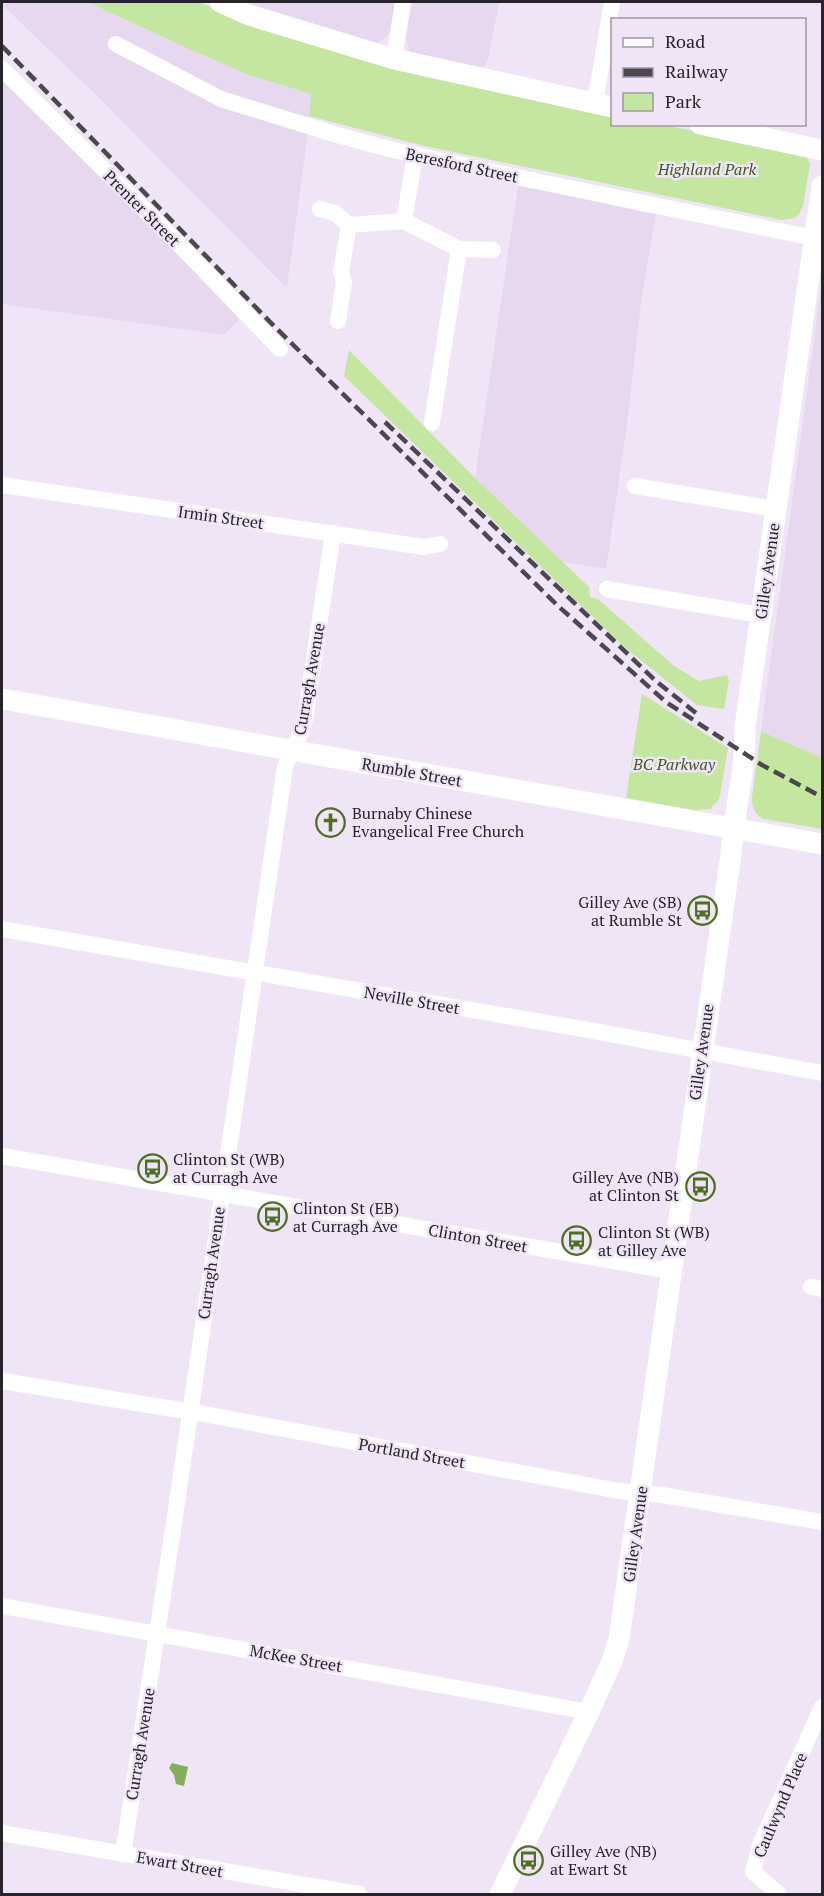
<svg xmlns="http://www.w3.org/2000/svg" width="824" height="1896" font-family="'PT Serif',serif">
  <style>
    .built { fill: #e7d8f0 }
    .green { fill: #c5e6a1 }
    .water { fill: #88ad5a }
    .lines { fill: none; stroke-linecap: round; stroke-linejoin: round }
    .minor { stroke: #fff; stroke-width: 16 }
    .tertiary { stroke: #fff; stroke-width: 21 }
    .rail { stroke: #4b464f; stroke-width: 4.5; stroke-dasharray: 12 6; stroke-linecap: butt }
    .labels { text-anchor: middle; stroke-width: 5; stroke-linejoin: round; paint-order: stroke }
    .street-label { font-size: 16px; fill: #27232a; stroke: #f0e5f7 }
    .park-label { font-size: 16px; font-style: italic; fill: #425b21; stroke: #f0e5f7 }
    .poi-label { font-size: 16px; fill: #27232a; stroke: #f0e5f7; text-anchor: start }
  </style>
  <rect width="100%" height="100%" fill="#f0e5f7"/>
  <g class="built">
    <path d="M2,2H87L189,49L246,74L311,94L306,147L287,288L93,92L2,5Z"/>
    <path d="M234,2H396L391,31L383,40L374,44Z"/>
    <path d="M412,2H499L488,60L485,66L477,70L410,53L406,38Z"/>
    <path d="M2,76L240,318L224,335L2,304Z"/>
    <path d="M518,186L559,193L656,215L642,295L626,432L606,569L560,561L475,478Z"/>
    <path d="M822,280V758L761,731Z"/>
  </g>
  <g class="green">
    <path d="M87,2H199L244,21L612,114V124L664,125L799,152L806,156L810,164L803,206L799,214L795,218L782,220L424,146L309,116L311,94L246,74L189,49Z"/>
    <path d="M349,350L475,478L589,587L590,597L598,599L674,666L699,681L727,675L729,680L724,709L697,705L623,646L344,376Z"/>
    <path d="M642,694L728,748L720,795L718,801L710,809L695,810L626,798Z"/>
    <path d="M761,731L822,758V829L764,819C754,815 752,807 752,797Z"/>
  </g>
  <path class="water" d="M172,1763L188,1767L184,1786L176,1784L174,1775L169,1768Z"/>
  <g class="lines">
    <g class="minor">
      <path d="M116,44L221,99L334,134L389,149L531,180L814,238"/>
      <path d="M394,59L403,2"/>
      <path d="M2,69L168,233L280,349"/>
      <path d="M595,103L612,2"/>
      <path d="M415,155L404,221L459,249L432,423"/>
      <path d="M320,209L335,213L349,225"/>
      <path d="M459,249L493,250"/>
      <path d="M338,321L344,282L341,272L349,225L404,221"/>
      <path d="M2,485L424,547L440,544"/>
      <path d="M635,486L776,509"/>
      <path d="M607,589L761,615"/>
      <path d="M2,929L594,1031L822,1073"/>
      <path d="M2,1156L671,1271"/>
      <path d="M811,1287L822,1289"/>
      <path d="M2,1381L204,1414L619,1491L662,1495L822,1522"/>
      <path d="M2,1606L589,1712"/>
      <path d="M2,1833L359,1894"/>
      <path d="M123,1854L174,1523L285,767L304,725L333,533"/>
      <path d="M779,1894L753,1872L760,1845L822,1707"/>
    </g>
    <g class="tertiary">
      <path d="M220,2L249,15L394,59L612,107"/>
      <path d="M700,124L822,150"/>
      <path d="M2,699L822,844"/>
      <path d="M500,1894L589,1712L612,1661L619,1639L731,854C734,811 746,770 745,727L822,186"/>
    </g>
    <g class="rail">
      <path d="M2,46L274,326L557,605L666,702L762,765L822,797"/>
      <path d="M385,422L657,682L696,713"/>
    </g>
  </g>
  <defs>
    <symbol id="church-ring" viewBox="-11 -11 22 22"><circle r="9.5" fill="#f0e5f7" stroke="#4f6e24" stroke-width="1.5"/><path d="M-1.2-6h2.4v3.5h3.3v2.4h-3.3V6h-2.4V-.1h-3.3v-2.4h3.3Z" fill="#4f6e24"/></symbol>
    <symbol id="bus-ring" viewBox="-11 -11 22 22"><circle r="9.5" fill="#f0e5f7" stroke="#4f6e24" stroke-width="1.5"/><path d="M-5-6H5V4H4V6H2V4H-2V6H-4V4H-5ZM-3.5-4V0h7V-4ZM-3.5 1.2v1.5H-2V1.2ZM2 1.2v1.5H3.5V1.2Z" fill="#4f6e24"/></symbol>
  </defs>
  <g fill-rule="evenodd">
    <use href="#church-ring" x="314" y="806" width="33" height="33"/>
    <use href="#bus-ring" x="686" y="894" width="33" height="33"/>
    <use href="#bus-ring" x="136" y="1152" width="33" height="33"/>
    <use href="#bus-ring" x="684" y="1170" width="33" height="33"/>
    <use href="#bus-ring" x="256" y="1200" width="33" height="33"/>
    <use href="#bus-ring" x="560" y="1224" width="33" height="33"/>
    <use href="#bus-ring" x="512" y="1844" width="33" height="33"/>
  </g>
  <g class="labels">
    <g class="street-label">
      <text transform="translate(462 165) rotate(12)" y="6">Beresford Street</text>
      <text transform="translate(142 208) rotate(45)" y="6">Prenter Street</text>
      <text transform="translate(221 517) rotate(8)" y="6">Irmin Street</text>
      <text transform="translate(767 571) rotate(-82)" y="6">Gilley Avenue</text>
      <text transform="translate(309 679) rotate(-80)" y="6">Curragh Avenue</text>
      <text transform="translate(412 772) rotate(10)" y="6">Rumble Street</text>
      <text transform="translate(412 1000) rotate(10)" y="6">Neville Street</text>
      <text transform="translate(701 1052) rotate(-82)" y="6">Gilley Avenue</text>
      <text transform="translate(478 1238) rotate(10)" y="6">Clinton Street</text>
      <text transform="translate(211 1263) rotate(-82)" y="6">Curragh Avenue</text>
      <text transform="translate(412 1453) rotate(10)" y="6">Portland Street</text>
      <text transform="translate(635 1534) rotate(-82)" y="6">Gilley Avenue</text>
      <text transform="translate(296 1658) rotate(10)" y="6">McKee Street</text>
      <text transform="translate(140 1744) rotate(-81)" y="6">Curragh Avenue</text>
      <text transform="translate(780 1805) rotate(-67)" y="6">Caulwynd Place</text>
      <text transform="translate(180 1864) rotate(10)" y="6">Ewart Street</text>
    </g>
    <g class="park-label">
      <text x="707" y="175">Highland Park</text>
      <text x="674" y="770">BC Parkway</text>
    </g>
    <g class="poi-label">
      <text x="352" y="819">Burnaby Chinese<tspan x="352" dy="18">Evangelical Free Church</tspan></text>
      <text x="682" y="908" text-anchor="end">Gilley Ave (SB)<tspan x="682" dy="18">at Rumble St</tspan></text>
      <text x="173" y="1165">Clinton St (WB)<tspan x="173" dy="18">at Curragh Ave</tspan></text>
      <text x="679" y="1183" text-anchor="end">Gilley Ave (NB)<tspan x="679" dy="18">at Clinton St</tspan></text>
      <text x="293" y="1214">Clinton St (EB)<tspan x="293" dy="18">at Curragh Ave</tspan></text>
      <text x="598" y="1238">Clinton St (WB)<tspan x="598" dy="18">at Gilley Ave</tspan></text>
      <text x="550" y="1857">Gilley Ave (NB)<tspan x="550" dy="18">at Ewart St</tspan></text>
    </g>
  </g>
  <rect width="824" height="1896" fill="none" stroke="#27232a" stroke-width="6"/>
  <rect x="611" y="18" width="195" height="108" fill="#f0e5f7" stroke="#a097a5" stroke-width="1.5"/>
  <rect x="623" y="38" width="30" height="9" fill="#ffffff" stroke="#a097a5" stroke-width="1.5"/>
  <text x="665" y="48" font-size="18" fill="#27232a">Road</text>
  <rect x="623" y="68" width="30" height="9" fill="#4b464f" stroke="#a097a5" stroke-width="1.5"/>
  <text x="665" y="78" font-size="18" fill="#27232a">Railway</text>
  <rect x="623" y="93" width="30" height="18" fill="#c5e6a1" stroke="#a097a5" stroke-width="1.5"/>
  <text x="665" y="108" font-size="18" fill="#27232a">Park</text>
</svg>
